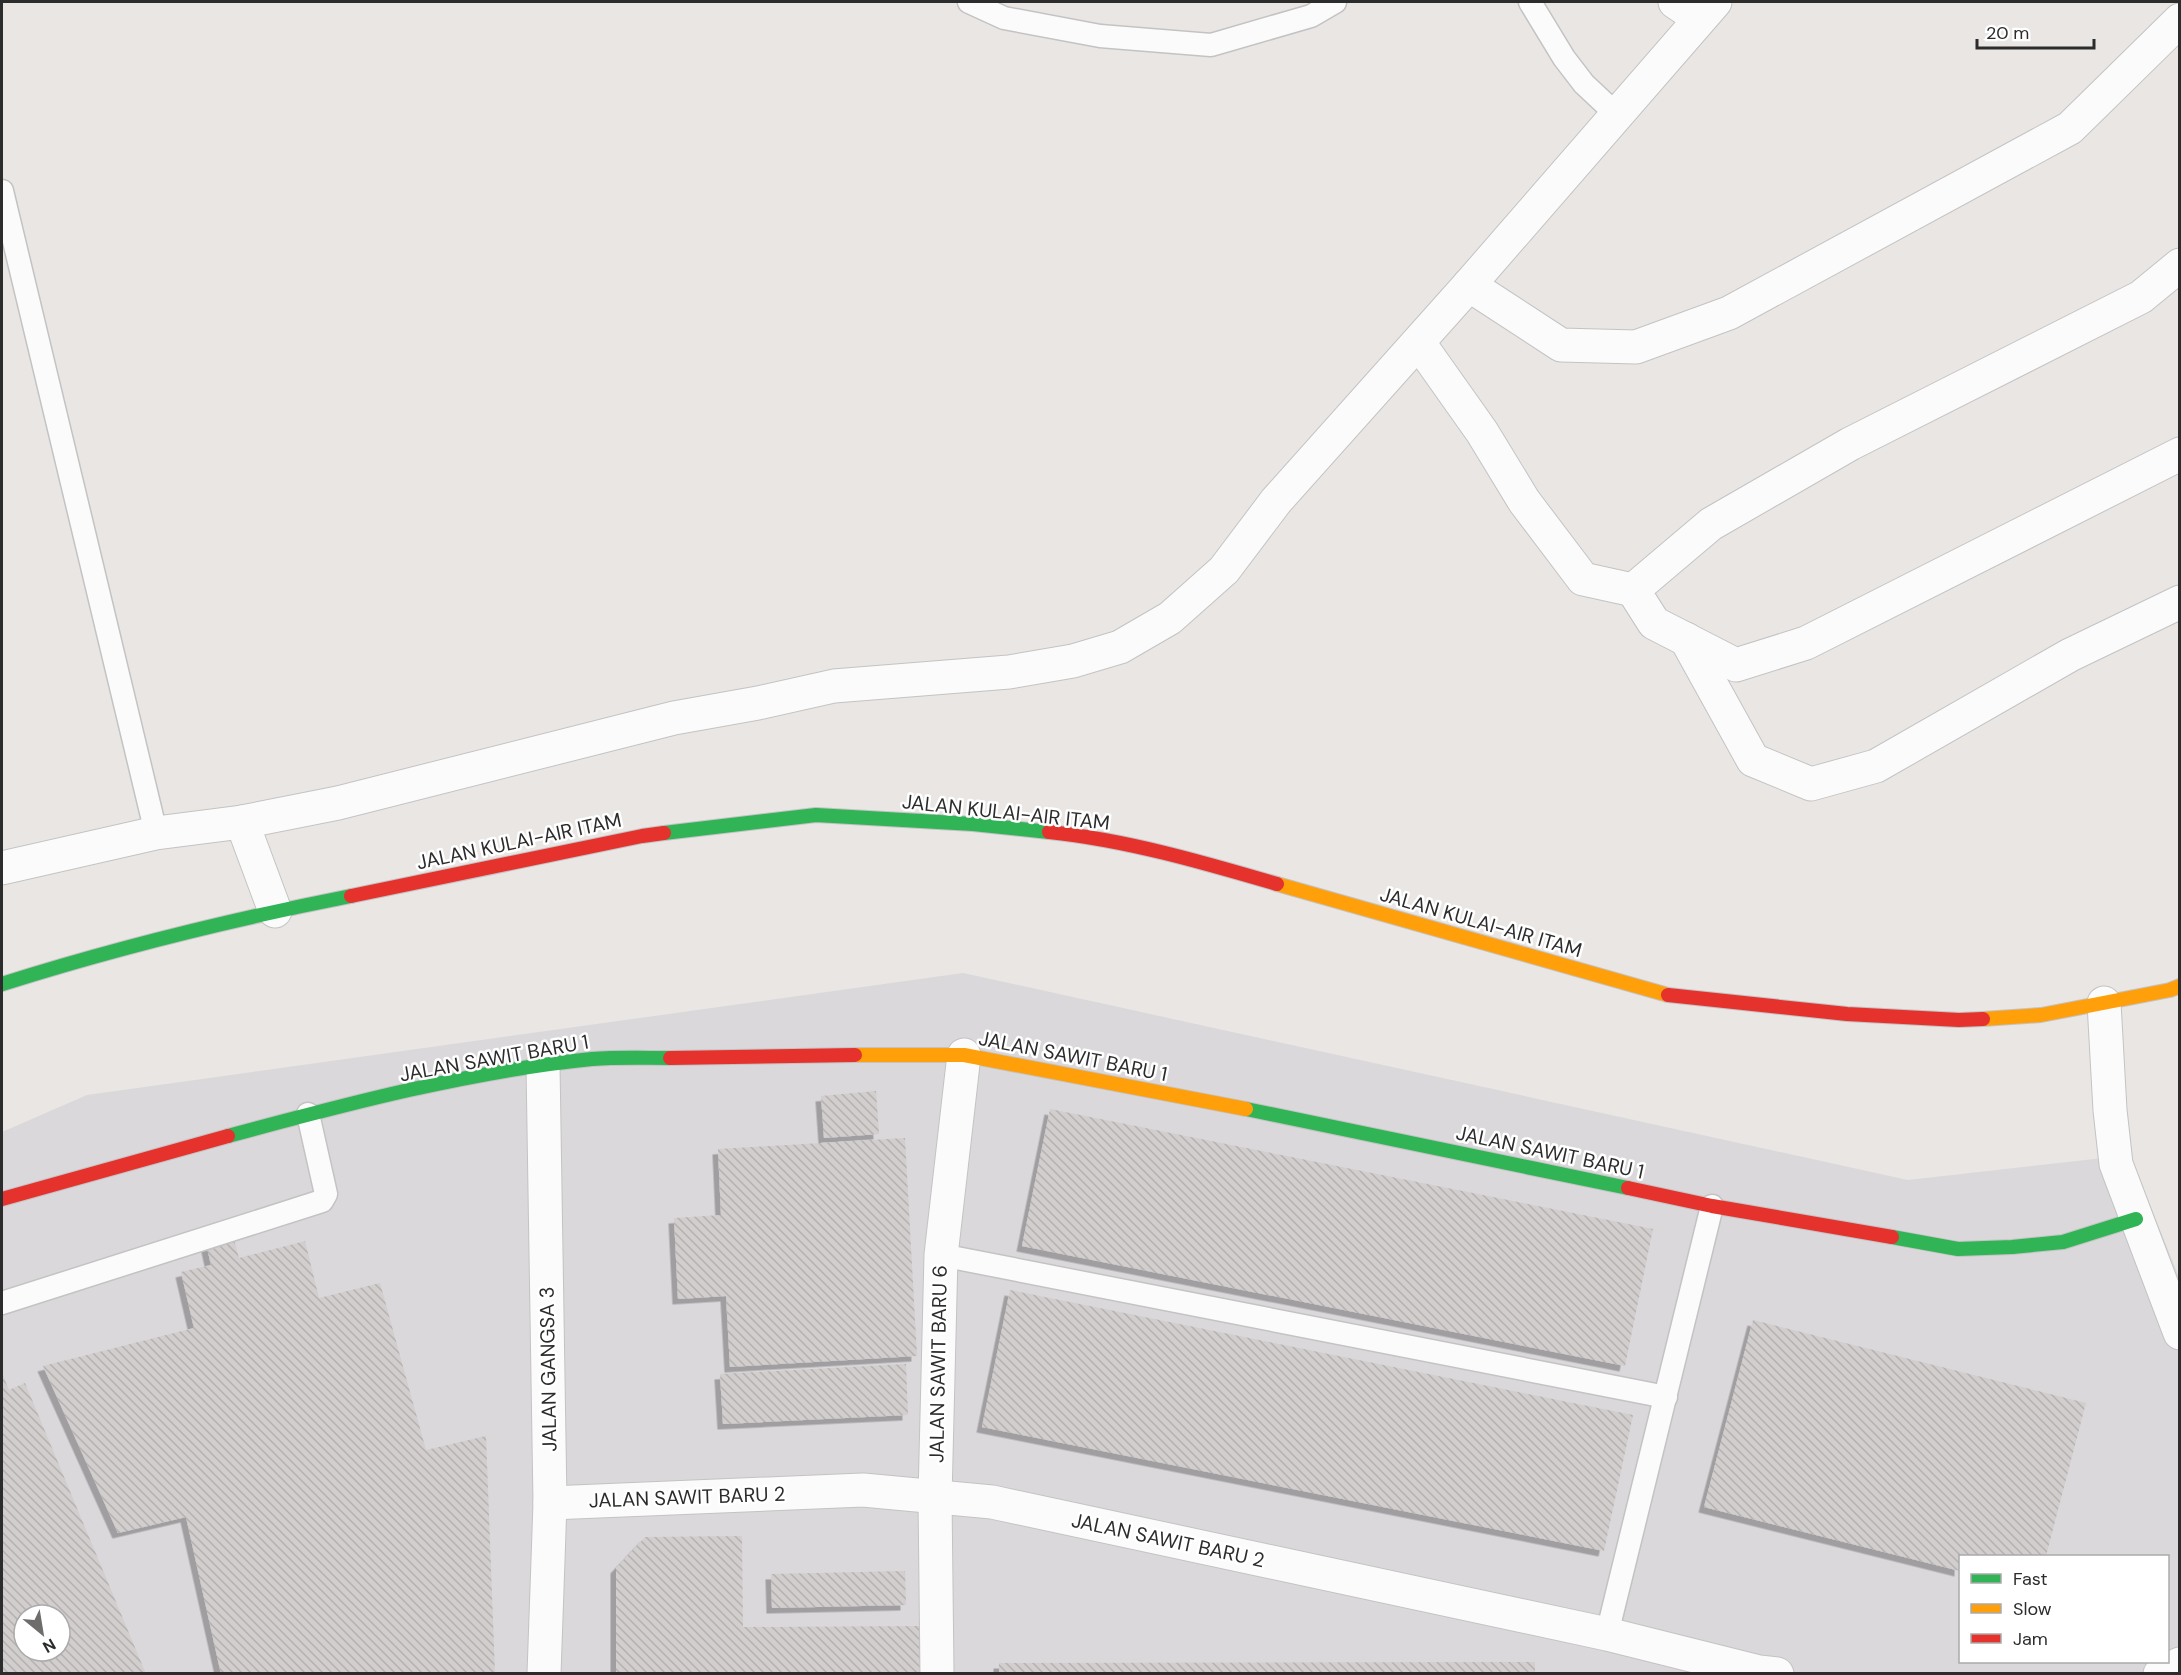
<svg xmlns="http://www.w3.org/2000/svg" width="2181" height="1675" font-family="'DM Sans',sans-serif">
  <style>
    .industrial { fill: #dad8da; fill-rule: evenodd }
    .building { fill: url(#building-back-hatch); fill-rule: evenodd; filter: url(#shadow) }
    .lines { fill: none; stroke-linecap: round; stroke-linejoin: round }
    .lane-casing { stroke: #c4c3c4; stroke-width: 25 }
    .street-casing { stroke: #c4c3c4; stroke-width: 35 }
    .fast-casing { stroke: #c4c3c4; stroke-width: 16 }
    .slow-casing { stroke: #c4c3c4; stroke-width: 16 }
    .jam-casing { stroke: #c4c3c4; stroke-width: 16 }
    .lane { stroke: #fcfbfb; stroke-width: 22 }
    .street { stroke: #fcfbfb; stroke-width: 33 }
    .fast { stroke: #30b455; stroke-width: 14 }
    .slow { stroke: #ff9f0a; stroke-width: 14 }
    .jam { stroke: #e5322d; stroke-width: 14 }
    .labels { text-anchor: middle; stroke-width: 5; stroke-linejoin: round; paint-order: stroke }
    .street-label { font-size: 20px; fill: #2c2c2c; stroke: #fff }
  </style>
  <defs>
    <pattern id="building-back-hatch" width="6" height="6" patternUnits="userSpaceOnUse" patternTransform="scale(1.5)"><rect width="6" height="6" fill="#d1cecd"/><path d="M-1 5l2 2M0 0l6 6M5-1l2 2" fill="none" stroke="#b4b1b0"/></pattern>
    <filter id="shadow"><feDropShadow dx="-5.5" dy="5.5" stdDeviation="0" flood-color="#0004"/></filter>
  </defs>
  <rect width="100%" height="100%" fill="#e9e6e4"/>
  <path class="industrial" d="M963,973L1908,1180L2130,1155L2179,1277V1673H2V1132L87,1095ZM1960,1556H2168V1662H1960ZM24,1615H60V1651H24Z"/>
  <g class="building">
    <path d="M876,1091L879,1134L824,1138L821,1096Z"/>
    <path d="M1050,1109L1653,1229L1625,1366L1022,1246Z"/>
    <path d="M905,1138L917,1356L730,1367L726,1296L678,1299L674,1218L721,1215L718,1149Z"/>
    <path d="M233,1236L239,1258L305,1241L319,1298L380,1283L426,1450L486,1436L495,1674H221L186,1517L118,1533L43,1366L194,1328L181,1272L211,1265L206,1243Z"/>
    <path d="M1010,1290L1633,1415L1604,1551L982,1427Z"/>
    <path d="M1753,1320L2086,1403L2046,1556H1960V1571L1704,1507Z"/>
    <path d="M906,1364L908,1415L723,1424L720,1374Z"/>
    <path d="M2,1373L9,1390L25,1383L146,1674H2ZM24,1615H60V1651H24Z"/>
    <path d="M742,1536L743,1627L925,1626V1674H616V1568L645,1537Z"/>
    <path d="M905,1571L906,1605L772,1608L771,1574Z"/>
    <path d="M1535,1662V1674H999V1663Z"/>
  </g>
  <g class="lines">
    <defs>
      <g id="lane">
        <path d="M969,2L1004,18L1100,36L1211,45L1311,16L1335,2"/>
        <path d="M1530,2L1564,58L1584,84L1616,114"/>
        <path d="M2,191L156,833"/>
        <path d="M941,1255L1666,1397"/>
        <path d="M2,1303L322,1201L326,1194L308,1114"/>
        <path d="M1607,1634L1712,1206"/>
      </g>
      <g id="street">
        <path d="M1675,2L1699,18"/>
        <path d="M2180,265L2141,297L1850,444L1711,524L1633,590L1654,623L1736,665L1806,643L2180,454"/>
        <path d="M1469,285L1561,345L1636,347L1729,313L2070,128L2180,20"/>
        <path d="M1419,343L1482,432L1524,501L1583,579L1633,590"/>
        <path d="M1686,639L1753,760L1811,784L1876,766L2070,655L2180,602"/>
        <path d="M242,822L338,803L674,718L758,703L834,686L1009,672L1073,661L1120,647L1170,618L1224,570L1276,501L1469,285L1715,2"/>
        <path d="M2,868L156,833L242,822L275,911"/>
        <path d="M2104,1003L2110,1110L2116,1164L2180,1333"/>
        <path d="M543,1065L550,1503L544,1674"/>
        <path d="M550,1503L863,1490L992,1502L1607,1634L1759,1672L1777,1674"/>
        <path d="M937,1674L935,1497L941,1255L964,1055"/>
        <path d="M2160,1674L2180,1664"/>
      </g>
      <g id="fast">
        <path d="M664,833L816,815L973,824L1049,832"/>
        <path d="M2,984C116,948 234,919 351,896"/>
        <path d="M1246,1109L1628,1188"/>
        <path d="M228,1136C346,1104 471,1071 592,1059C618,1057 644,1058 670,1058"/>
        <path d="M1892,1237L1958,1249L2012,1247L2063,1242L2136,1219"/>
      </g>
      <g id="slow">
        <path d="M1277,884L1668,995"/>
        <path d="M1983,1019L2041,1015L2170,990L2180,986"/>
        <path d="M855,1055H964L1246,1109"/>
      </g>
      <g id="jam">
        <path d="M1049,832C1126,840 1202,862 1277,884"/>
        <path d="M351,896L642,836L664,833"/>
        <path d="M1668,995L1847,1014L1959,1020L1983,1019"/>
        <path d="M670,1058L855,1055"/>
        <path d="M1628,1188L1712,1206L1892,1237"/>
        <path d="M2,1199L228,1136"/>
      </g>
    </defs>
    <use href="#lane" class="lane-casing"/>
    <use href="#street" class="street-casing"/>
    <use href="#fast" class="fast-casing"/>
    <use href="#slow" class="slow-casing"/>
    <use href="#jam" class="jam-casing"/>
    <use href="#lane" class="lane"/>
    <use href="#street" class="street"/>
    <use href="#fast" class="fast"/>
    <use href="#slow" class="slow"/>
    <use href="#jam" class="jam"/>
  </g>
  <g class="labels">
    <g class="street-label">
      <text transform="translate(1006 812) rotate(6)" y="7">JALAN KULAI-AIR ITAM</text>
      <text transform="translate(519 841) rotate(-12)" y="7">JALAN KULAI-AIR ITAM</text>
      <text transform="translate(1481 922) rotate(16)" y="7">JALAN KULAI-AIR ITAM</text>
      <text transform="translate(1073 1056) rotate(11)" y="7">JALAN SAWIT BARU 1</text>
      <text transform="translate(494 1058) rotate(-10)" y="7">JALAN SAWIT BARU 1</text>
      <text transform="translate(1550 1152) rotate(12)" y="7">JALAN SAWIT BARU 1</text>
      <text transform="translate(938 1364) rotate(-89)" y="7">JALAN SAWIT BARU 6</text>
      <text transform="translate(548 1369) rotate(-91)" y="7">JALAN GANGSA 3</text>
      <text transform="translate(687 1497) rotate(-2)" y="7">JALAN SAWIT BARU 2</text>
      <text transform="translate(1168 1540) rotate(12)" y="7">JALAN SAWIT BARU 2</text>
    </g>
  </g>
  <rect width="2181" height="1675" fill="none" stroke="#2c2c2c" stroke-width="6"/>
  <rect x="1959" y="1555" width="210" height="108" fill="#ffffff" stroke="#ababab" stroke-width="1.5"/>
  <rect x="1971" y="1574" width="30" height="9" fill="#30b455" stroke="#ababab" stroke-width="1.5"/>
  <text x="2013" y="1585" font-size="18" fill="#2c2c2c">Fast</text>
  <rect x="1971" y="1604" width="30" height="9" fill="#ff9f0a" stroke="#ababab" stroke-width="1.5"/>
  <text x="2013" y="1615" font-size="18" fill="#2c2c2c">Slow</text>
  <rect x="1971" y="1634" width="30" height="9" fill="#e5322d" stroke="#ababab" stroke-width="1.5"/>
  <text x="2013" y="1645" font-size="18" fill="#2c2c2c">Jam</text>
  <g transform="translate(42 1633) rotate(150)"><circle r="28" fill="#ffffff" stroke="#ababab" stroke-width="1.5"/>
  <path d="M0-4.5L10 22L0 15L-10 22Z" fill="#6e6d6c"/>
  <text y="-9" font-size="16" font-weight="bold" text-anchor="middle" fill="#2c2c2c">N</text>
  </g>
  <path d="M1977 39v9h117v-9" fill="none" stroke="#2c2c2c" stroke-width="3"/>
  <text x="1986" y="39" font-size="18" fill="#2c2c2c" stroke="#ffffff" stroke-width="4.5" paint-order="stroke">20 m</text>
</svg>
